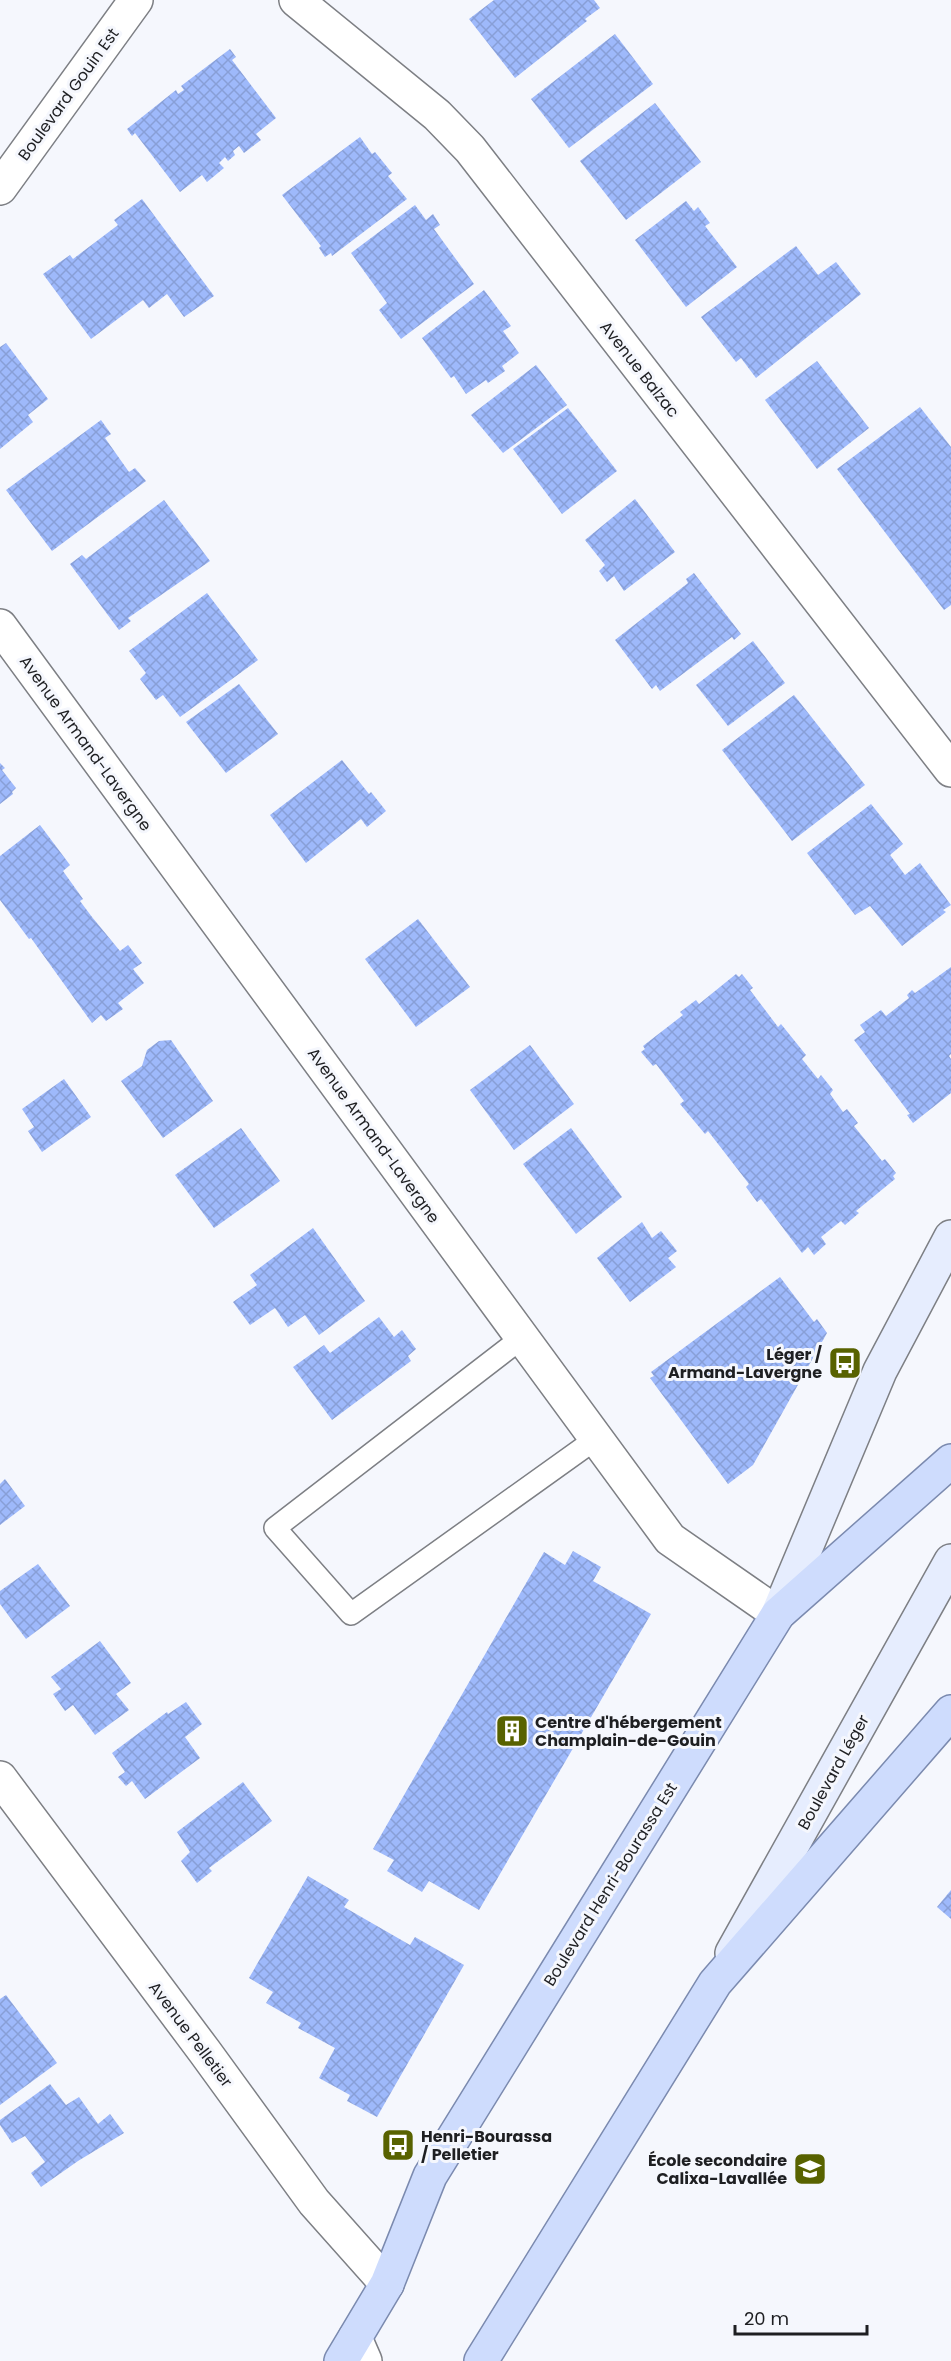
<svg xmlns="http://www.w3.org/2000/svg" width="951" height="2361" font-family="Poppins,sans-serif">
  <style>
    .building { fill: url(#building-cross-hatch) }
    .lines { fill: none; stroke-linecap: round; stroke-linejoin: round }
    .service-casing { stroke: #7d7f84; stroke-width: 24 }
    .minor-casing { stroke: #7d7f84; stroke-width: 36 }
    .tertiary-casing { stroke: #7d7f84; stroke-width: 36 }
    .secondary-casing { stroke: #7d7f84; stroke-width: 36 }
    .primary-casing { stroke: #7b8aaf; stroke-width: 36 }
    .service { stroke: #fff; stroke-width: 21 }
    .minor { stroke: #fff; stroke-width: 33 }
    .tertiary { stroke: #fff; stroke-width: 33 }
    .secondary { stroke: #e6edfe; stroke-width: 33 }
    .primary { stroke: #cedcfd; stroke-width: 33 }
    .labels { text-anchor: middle; stroke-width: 6; stroke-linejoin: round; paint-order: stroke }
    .street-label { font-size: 16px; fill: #1e1f22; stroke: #f5f7fd }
    .poi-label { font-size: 16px; font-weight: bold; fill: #1e1f22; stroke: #f5f7fd; text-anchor: end }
  </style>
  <defs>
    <pattern id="building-cross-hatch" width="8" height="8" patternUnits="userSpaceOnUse" patternTransform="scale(1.5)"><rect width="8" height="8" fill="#9eb9fb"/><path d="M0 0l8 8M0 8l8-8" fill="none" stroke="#889fd7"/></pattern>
  </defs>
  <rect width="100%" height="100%" fill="#f5f7fd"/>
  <g class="building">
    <path d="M494,0H594L600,8L585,19L587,21L515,78L469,19Z"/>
    <path d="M615,34L653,84L569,148L531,99Z"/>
    <path d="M230,49L236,57L232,60L276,118L256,134L261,140L244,153L239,146L233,151L235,155L228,161L225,157L219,163L224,168L207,182L202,175L180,192L135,133L132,136L127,129L176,90L178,94L184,90L181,86Z"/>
    <path d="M655,103L701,162L626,220L580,161Z"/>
    <path d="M360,137L372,154L375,152L392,173L388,176L407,199L332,256L331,253L325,257L319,248L321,246L282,195Z"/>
    <path d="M142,199L214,296L184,317L167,294L149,308L143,300L91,339L43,274L70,255L73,259L118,225L114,220Z"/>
    <path d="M686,201L694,211L698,207L710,223L705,226L737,267L686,307L635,240Z"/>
    <path d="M415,205L426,220L433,214L440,225L434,229L474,284L401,339L379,310L387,303L351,253Z"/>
    <path d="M796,246L818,275L836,262L861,294L756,378L741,358L736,362L701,317Z"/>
    <path d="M484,290L511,326L503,331L519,353L502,366L505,371L488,383L486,380L466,394L454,376L451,378L422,338Z"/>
    <path d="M6,343L48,399L28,415L33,422L0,449V347Z"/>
    <path d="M817,361L869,428L817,469L765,400Z"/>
    <path d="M536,365L567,405L503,453L471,415Z"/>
    <path d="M920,407L951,447V605L944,610L837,469Z"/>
    <path d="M568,408L617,471L562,514L513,449Z"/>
    <path d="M101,420L111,434L105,438L129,472L135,468L146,481L52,551L6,490Z"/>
    <path d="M635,499L675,552L624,591L614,576L607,582L599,571L605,565L585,540Z"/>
    <path d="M164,500L210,561L128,618L131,621L119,630L70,564L82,555L86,559Z"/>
    <path d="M694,573L741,634L734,640L732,637L660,691L656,685L652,689L615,640L688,583L686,579Z"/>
    <path d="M207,593L258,660L180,717L163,695L156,700L140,679L146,673L129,651Z"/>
    <path d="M753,641L785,683L728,726L696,685Z"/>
    <path d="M239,684L278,734L226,773L186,722Z"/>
    <path d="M794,695L865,785L792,841L722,750Z"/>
    <path d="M342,760L369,794L371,792L386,811L367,827L361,819L306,863L270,815Z"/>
    <path d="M0,763L5,768L2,770L16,788L12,792L13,794L0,804Z"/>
    <path d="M871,804L903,844L890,855L905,875L920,863L951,905L943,910L946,912L902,946L870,906L855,915L807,853Z"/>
    <path d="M40,825L70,865L63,871L83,899L80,901L92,917L120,951L128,945L142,963L133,969L144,983L118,1003L123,1009L106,1021L101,1015L92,1023L31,938L29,939L0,900V856Z"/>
    <path d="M418,919L470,987L416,1027L365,959Z"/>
    <path d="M951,967V1054L949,1056L951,1059V1093L913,1123L907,1115L910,1114L854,1040L865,1032L860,1025L881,1010L886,1016L909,998L907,995L912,990L915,993Z"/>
    <path d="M736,974L739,977L742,974L753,988L750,990L778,1027L781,1024L806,1055L802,1059L818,1079L821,1075L833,1090L830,1094L843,1112L847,1109L858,1123L854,1126L882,1161L885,1159L896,1173L893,1176L895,1179L856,1211L859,1213L845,1225L841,1221L821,1237L826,1244L814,1255L808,1247L802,1253L761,1199L757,1202L746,1187L749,1184L708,1131L705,1134L680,1104L684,1101L656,1064L653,1066L641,1052L645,1049L643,1046L683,1015L680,1012L696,1000L699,1004Z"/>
    <path d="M171,1040L213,1101L163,1138L121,1081L142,1066L147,1050L159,1041Z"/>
    <path d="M530,1045L574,1104L514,1150L470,1090Z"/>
    <path d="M64,1079L91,1117L42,1152L28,1131L34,1127L22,1109Z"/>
    <path d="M241,1128L280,1181L214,1228L175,1175Z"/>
    <path d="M571,1128L622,1197L576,1234L523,1164Z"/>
    <path d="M642,1222L652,1238L661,1231L677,1251L668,1258L676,1267L630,1302L597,1258Z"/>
    <path d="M313,1228L365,1301L319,1335L305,1315L288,1327L275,1308L250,1325L233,1302L257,1285L250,1275Z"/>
    <path d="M780,1277L814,1322L817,1319L827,1333L753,1465L728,1484L650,1378L654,1376L651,1372Z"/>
    <path d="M379,1317L394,1337L402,1330L416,1349L408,1356L411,1361L332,1420L293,1367L324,1345L330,1353Z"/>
    <path d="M5,1479L25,1506L0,1525V1484Z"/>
    <path d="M573,1551L601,1567L593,1581L651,1614L479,1910L429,1881L422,1892L387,1871L394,1860L373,1849L544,1552L565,1565Z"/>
    <path d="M38,1564L70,1606L26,1639L0,1604V1591Z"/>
    <path d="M100,1641L131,1683L116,1694L129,1710L95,1735L73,1705L65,1711L53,1694L61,1689L51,1677Z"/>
    <path d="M186,1702L202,1724L185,1737L200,1758L145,1799L132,1781L126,1786L118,1777L125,1772L112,1753L167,1712L168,1714Z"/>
    <path d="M243,1782L272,1821L209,1868L212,1871L197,1883L181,1861L190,1852L177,1832Z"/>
    <path d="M308,1876L349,1900L344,1907L410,1945L415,1937L464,1965L377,2117L347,2101L350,2095L319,2078L335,2048L298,2028L301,2023L266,2003L273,1992L249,1978Z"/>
    <path d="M951,1890V1919L937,1907Z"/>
    <path d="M6,1995L57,2063L0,2105V1999Z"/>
    <path d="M50,2084L66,2105L79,2097L98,2124L110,2114L124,2133L78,2161L41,2187L31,2173L45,2162L25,2136L12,2143L0,2125V2120Z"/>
  </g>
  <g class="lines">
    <defs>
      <path id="service" d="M523,1337L275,1528L351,1614L597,1438"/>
      <g id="minor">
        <path d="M296,0L437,115L470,149L951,770"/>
        <path d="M0,626L670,1539L778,1614"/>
        <path d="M0,1778L205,2052L314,2202L387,2284"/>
        <path d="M355,2338L365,2361"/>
      </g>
      <path id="tertiary" d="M0,188L136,0"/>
      <g id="secondary">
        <path d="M778,1614L880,1371L951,1237"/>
        <path d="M732,1953L951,1561"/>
      </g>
      <g id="primary">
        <path d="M341,2361L387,2284L430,2176L778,1614L951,1461"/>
        <path d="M481,2361L715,1983L951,1712"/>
      </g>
    </defs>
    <use href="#service" class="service-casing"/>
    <use href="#minor" class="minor-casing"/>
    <use href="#tertiary" class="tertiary-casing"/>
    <use href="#secondary" class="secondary-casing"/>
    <use href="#primary" class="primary-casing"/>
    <use href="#service" class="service"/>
    <use href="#minor" class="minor"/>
    <use href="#tertiary" class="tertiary"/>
    <use href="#secondary" class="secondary"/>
    <use href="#primary" class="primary"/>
  </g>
  <defs>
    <symbol id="bus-square" viewBox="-11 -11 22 22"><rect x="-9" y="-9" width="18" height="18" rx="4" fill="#586200" stroke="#f5f7fd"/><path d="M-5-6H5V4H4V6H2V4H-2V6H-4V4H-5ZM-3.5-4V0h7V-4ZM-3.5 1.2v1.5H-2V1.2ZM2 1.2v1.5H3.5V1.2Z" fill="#fff"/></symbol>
    <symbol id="building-square" viewBox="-11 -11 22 22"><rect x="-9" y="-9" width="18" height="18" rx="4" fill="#586200" stroke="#f5f7fd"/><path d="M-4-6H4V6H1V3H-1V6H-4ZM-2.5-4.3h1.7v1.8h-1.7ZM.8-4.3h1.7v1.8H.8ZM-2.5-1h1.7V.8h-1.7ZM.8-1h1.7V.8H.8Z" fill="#fff"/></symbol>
    <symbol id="school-square" viewBox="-11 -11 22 22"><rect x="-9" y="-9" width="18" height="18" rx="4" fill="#586200" stroke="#f5f7fd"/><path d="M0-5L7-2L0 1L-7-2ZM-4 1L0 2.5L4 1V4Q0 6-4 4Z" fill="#fff"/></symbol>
  </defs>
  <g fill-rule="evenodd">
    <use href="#bus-square" x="826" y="1344" width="38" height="38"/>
    <use href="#building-square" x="493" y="1712" width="38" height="38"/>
    <use href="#bus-square" x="379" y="2126" width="38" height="38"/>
    <use href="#school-square" x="791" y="2150" width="38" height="38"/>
  </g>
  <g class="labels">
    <g class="street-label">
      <text transform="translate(68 94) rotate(-54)" y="6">Boulevard Gouin Est</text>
      <text transform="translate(640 369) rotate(52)" y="6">Avenue Balzac</text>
      <text transform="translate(86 743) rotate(54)" y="6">Avenue Armand-Lavergne</text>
      <text transform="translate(374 1135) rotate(54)" y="6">Avenue Armand-Lavergne</text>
      <text transform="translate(833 1772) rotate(-61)" y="6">Boulevard Léger</text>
      <text transform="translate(610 1884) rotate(-58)" y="6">Boulevard Henri-Bourassa Est</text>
      <text transform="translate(191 2034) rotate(53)" y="6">Avenue Pelletier</text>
    </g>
    <g class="poi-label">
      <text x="822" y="1360">Léger /<tspan x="822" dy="18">Armand-Lavergne</tspan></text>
      <text x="535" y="1728" text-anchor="start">Centre d'hébergement<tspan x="535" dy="18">Champlain-de-Gouin</tspan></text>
      <text x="421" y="2142" text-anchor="start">Henri-Bourassa<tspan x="421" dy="18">/ Pelletier</tspan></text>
      <text x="787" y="2166">École secondaire<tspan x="787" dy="18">Calixa-Lavallée</tspan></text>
    </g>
  </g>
  <path d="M735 2325v9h132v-9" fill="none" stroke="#1e1f22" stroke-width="3"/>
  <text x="744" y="2325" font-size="18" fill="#1e1f22" stroke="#f5f7fd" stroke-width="4.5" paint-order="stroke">20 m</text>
</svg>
